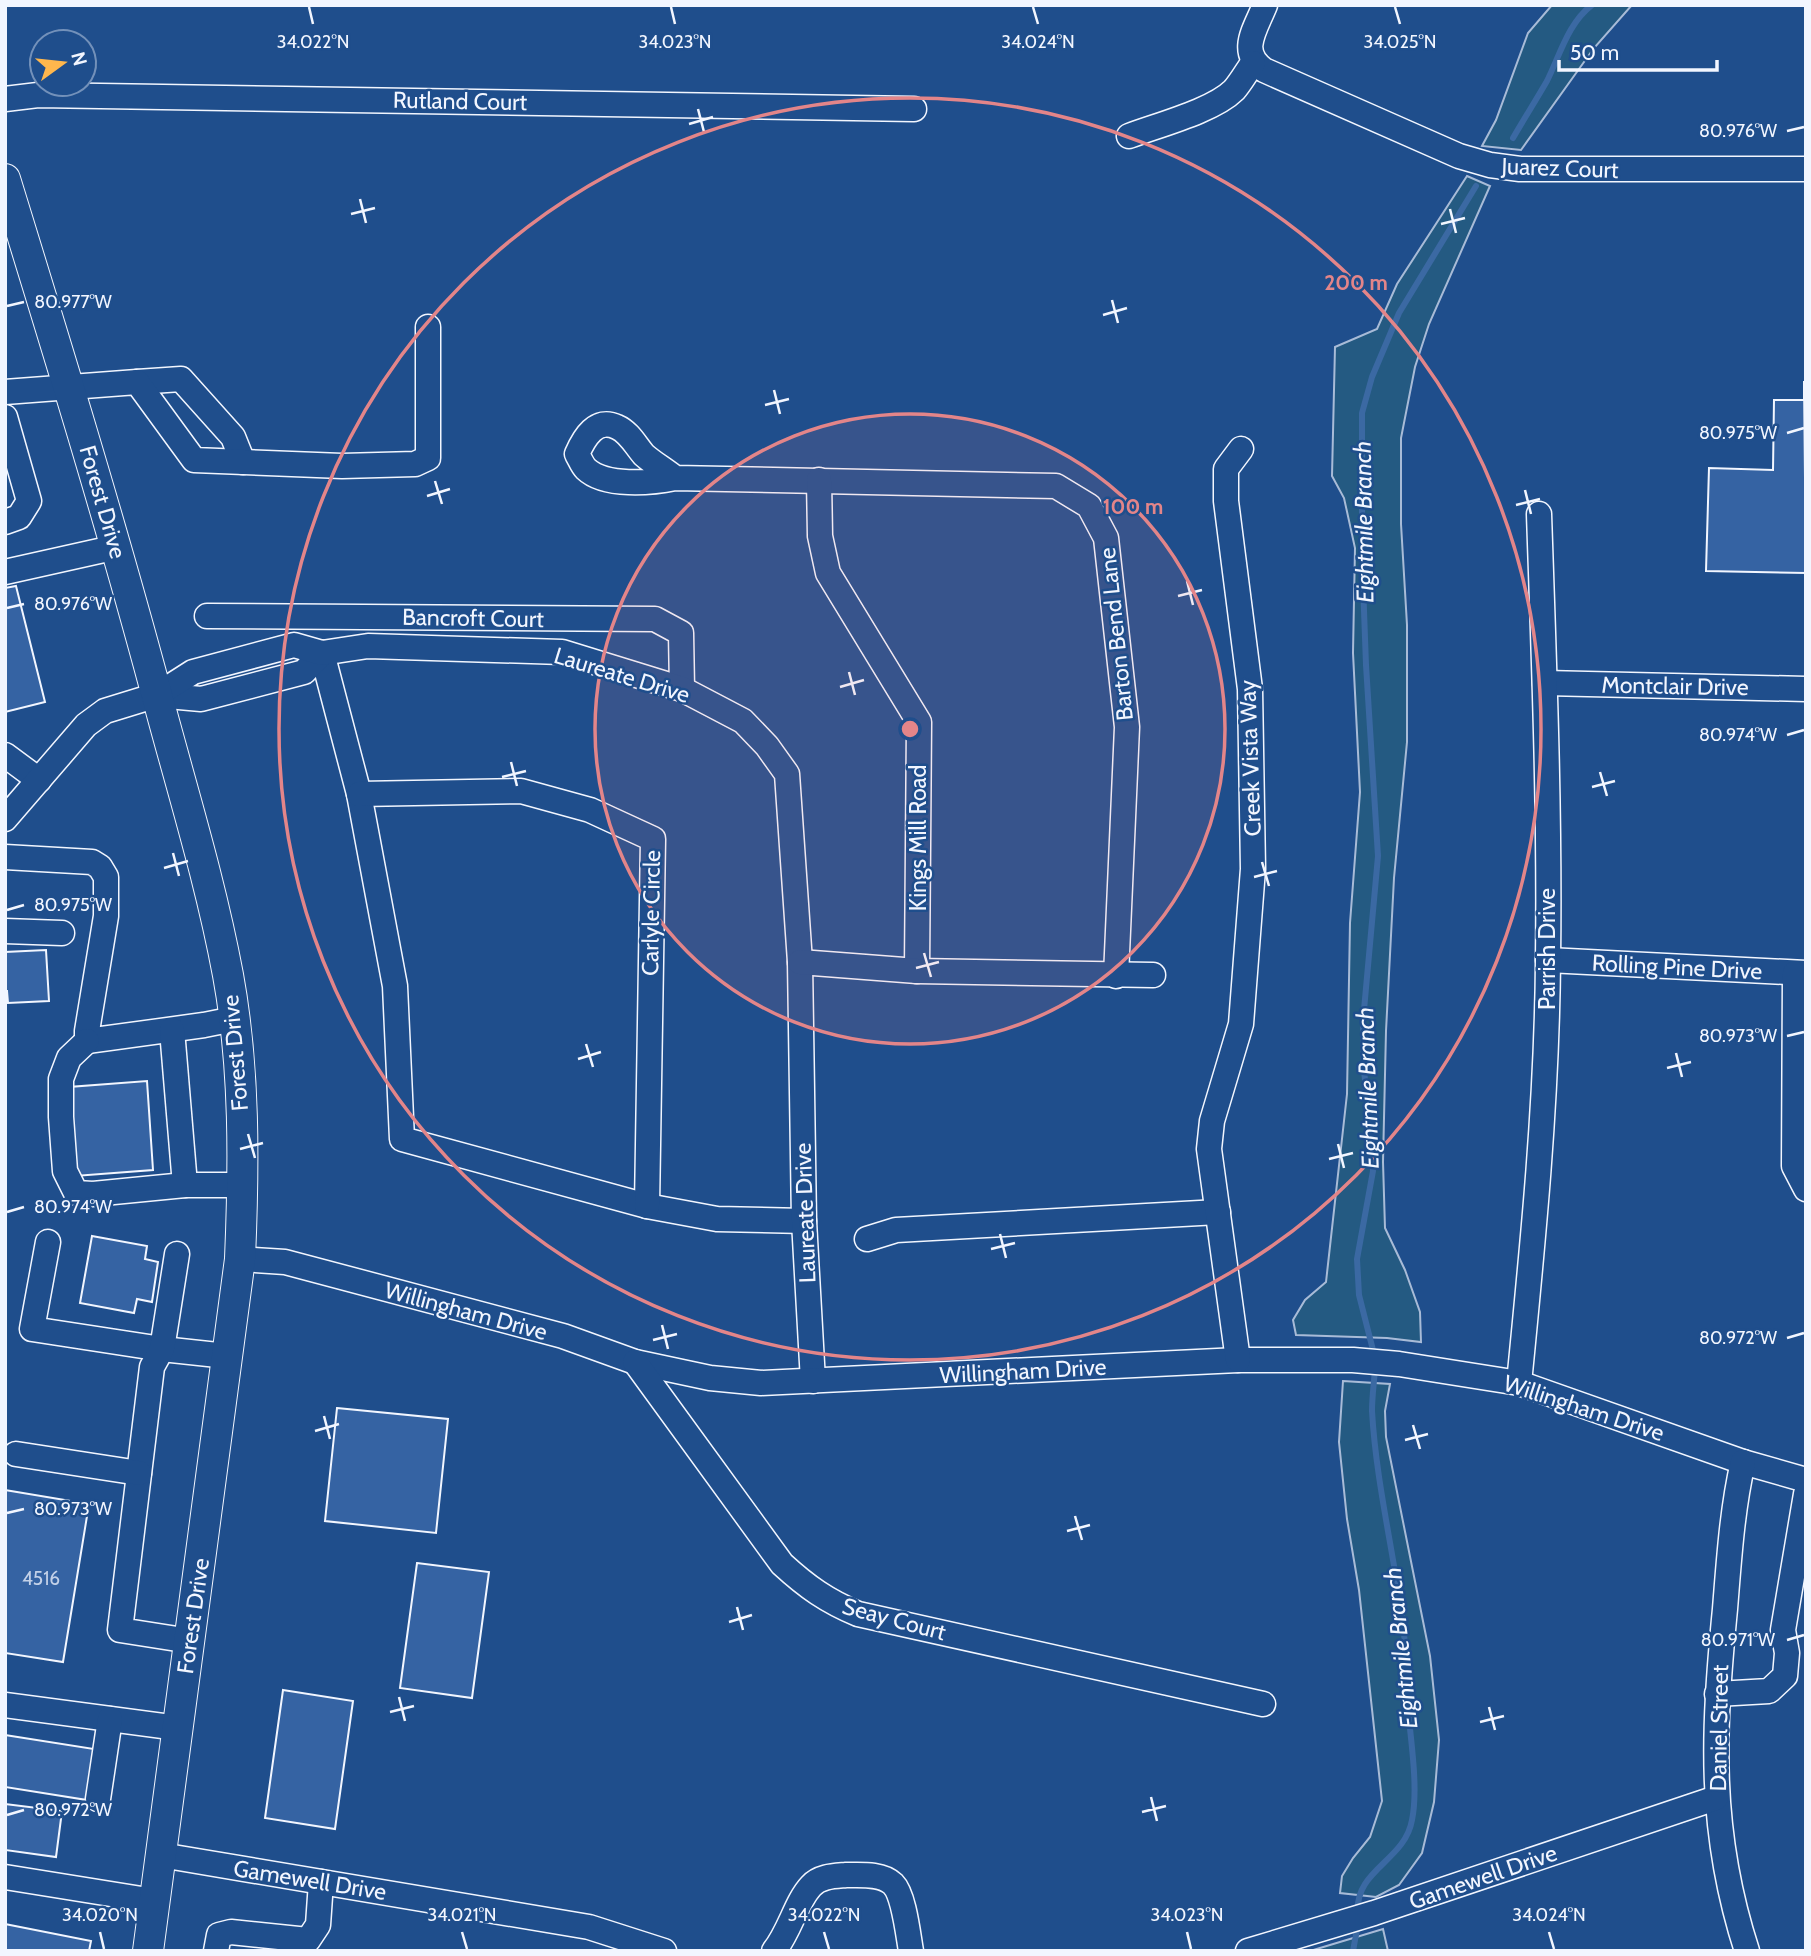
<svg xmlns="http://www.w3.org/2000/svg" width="1811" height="1956" font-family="Cabin,sans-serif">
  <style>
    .green { fill: #245a82; stroke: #a8bbd7; stroke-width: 2 }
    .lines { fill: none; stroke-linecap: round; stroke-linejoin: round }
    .stream { stroke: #3b69a3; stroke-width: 6 }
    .building { fill: #3563a3; stroke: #f2f6ff; stroke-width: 2 }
    .minor-casing { stroke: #f2f6ff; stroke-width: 27 }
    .major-casing { stroke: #f2f6ff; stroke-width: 32 }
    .minor { stroke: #1f4e8c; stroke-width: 24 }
    .major { stroke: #1f4e8c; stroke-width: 30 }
    .ticks { fill: none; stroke: #f2f6ff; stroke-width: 2.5 }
    .ring { fill: none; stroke: #e38589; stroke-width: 3.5 }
    .labels { text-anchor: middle; stroke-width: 5; stroke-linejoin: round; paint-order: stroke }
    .number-label { font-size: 19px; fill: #c3d1e8 }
    .street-label { font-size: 23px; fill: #f2f6ff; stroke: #1f4e8c }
    .water-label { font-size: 24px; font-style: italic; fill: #f2f6ff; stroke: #1f4e8c }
    .ticks-label { font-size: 18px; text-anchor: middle; fill: #f2f6ff; stroke: #1f4e8c; stroke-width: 5; stroke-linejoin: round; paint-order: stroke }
    .centre { fill: #e38589; stroke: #1f4e8c; stroke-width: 3.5 }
    .ring-label { font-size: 21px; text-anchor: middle; font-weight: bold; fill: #e38589; stroke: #1f4e8c; stroke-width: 5; stroke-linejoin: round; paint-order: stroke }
  </style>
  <rect width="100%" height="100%" fill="#1f4e8c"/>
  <g class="green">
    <path d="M1552,5H1632L1594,48L1521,150L1482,146L1496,120L1528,33Z"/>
    <path d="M1467,176L1490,186L1429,324L1415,367L1401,438V524L1407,625V742L1394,878L1386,1031L1383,1162L1385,1228L1405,1270L1420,1312L1421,1342L1387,1338L1296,1335L1293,1320L1305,1300L1326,1282L1347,1094L1350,923L1360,792L1353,653L1355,548L1344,498L1332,476L1335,347L1377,329L1397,284Z"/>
    <path d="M1343,1381L1390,1384L1385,1411L1386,1437L1430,1656L1439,1740L1434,1802L1422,1853L1399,1885L1376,1897L1340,1893L1342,1876L1353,1858L1370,1837L1382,1801L1359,1590L1347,1519L1339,1442Z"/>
    <path d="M1383,1929L1388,1951H1310Z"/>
  </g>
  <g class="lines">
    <g class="stream">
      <path d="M1513,138C1524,119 1536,100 1547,81C1560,55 1568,23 1592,5"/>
      <path d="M1375,1358L1359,1295L1357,1259L1373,1171L1364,1069L1363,1021L1378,856L1366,665L1362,556V413L1372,377L1399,313L1476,186"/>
      <path d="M1358,1913C1354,1870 1405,1861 1412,1820C1418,1791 1412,1749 1409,1719C1407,1685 1407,1651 1402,1617C1393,1549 1376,1481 1372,1411C1372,1397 1374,1383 1375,1369"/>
      <path d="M1353,1951L1358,1924"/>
    </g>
  </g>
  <g class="building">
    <path d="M1804,381L1806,573L1706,571L1709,468L1773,470L1774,400H1804Z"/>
    <path d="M16,586L45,702L5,712V588Z"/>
    <path d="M46,950L49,1001L8,1003L7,991H5V952Z"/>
    <path d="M147,1081L153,1170L75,1176L69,1087Z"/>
    <path d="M92,1236L147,1246L145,1259L158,1262L152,1302L137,1299L134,1313L80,1303Z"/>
    <path d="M337,1408L448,1419L436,1533L325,1521Z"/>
    <path d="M5,1490L89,1504L63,1662L5,1653Z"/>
    <path d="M417,1563L489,1572L472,1698L400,1688Z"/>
    <path d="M283,1690L353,1701L335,1829L265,1818Z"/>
    <path d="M5,1735L94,1749L87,1800L5,1787Z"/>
    <path d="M5,1804L62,1811L56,1857L5,1850Z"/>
    <path d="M5,1924L91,1941L89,1951H5Z"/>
  </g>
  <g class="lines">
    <defs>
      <g id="minor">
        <path d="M1265,5C1255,30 1238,52 1264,70L1459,156L1490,165L1520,169H1806"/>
        <path d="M5,99L38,95L914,109"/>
        <path d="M1129,136C1158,125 1213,111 1234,90C1241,82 1247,71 1253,63"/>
        <path d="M137,382L181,379L233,437L243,462"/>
        <path d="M5,392L137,382L194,460L342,466L415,464L428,458V327"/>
        <path d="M5,417L29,501L19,517L5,522"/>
        <path d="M675,478C651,483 605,487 586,469C582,465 580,459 577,454C584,438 596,417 617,427C629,432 636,446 644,455C653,463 665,470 675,478L1056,486L1089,506L1106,538L1127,727L1116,976"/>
        <path d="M819,480L820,536L828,573L919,722L917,971"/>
        <path d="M5,572L117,547"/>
        <path d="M207,616L655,619L681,633L682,689"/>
        <path d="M322,653L359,794L395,986L402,1139L647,1206L717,1219L804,1221"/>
        <path d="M1545,683L1806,689"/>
        <path d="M157,695L201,699L304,672L322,653"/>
        <path d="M5,755L39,780"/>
        <path d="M359,794L521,791L590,810L653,839L647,1206"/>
        <path d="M5,819L86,725L105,711L157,695L193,672L294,645L322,653L368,646L562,652L682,689L743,721L767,746L787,774L800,962L804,1221L813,1381"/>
        <path d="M5,857L92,862L100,867L106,877V916L87,1031V1041L204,1025L234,1019"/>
        <path d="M5,931L62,933"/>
        <path d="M1548,960L1806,973"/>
        <path d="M800,962L917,971L1153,975"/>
        <path d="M1795,973L1794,1166L1806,1189"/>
        <path d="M172,1030L185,1185"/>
        <path d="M87,1041L69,1058L61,1079V1117L65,1171L76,1193L93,1194L185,1185H243"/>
        <path d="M867,1239L896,1230L1218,1212"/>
        <path d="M48,1242L32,1329L162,1349L227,1356"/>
        <path d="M177,1254L162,1349L152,1367L120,1630L190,1641"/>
        <path d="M240,1259L285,1262L563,1336L635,1362L710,1378L761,1383L1238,1360H1353L1399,1364L1519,1383L1743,1462L1806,1480"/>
        <path d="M1238,1360L1209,1149L1212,1121L1241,1024L1253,869L1250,689L1226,501V469L1241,449"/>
        <path d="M635,1362L782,1564C807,1587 827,1601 858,1614L1263,1704"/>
        <path d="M1519,1383C1533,1242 1547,1101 1548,960C1550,811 1544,662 1539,514"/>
        <path d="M16,1454L139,1473"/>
        <path d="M1743,1462C1732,1510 1729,1560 1725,1609C1713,1732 1708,1831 1747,1951"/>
        <path d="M1717,1694L1769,1691L1785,1676L1787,1653L1783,1630L1806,1494"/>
        <path d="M5,1705L178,1728"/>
        <path d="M98,1799L110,1719"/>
        <path d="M161,1855L589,1927L664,1951"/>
        <path d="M5,1877L154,1901"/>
        <path d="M216,1951L219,1935L231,1932L308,1940L318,1925L321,1882"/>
        <path d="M774,1951C790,1931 796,1902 811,1886C820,1876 835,1876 846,1875C860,1875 882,1873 893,1884C904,1895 908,1934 911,1951"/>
        <path d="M1248,1951L1374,1913L1716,1798"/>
      </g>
      <path id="major" d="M5,179C57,348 109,517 155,688C180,783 210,878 228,975C245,1068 244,1164 240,1259L148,1951"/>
    </defs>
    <use href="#minor" class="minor-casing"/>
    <use href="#major" class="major-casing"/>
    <use href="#minor" class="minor"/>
    <use href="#major" class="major"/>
  </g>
  <path class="ticks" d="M309,7L313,24M671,7L675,24M1033,7L1038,24M1395,7L1400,24M698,109L704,132M689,124L713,117M1787,131L1804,127M360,199L366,223M1450,209L1456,233M351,214L375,208M1441,224L1465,218M1112,300L1118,323M7,306L24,302M1103,315L1127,308M774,390L780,414M765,405L789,399M1787,433L1804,428M435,481L442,504M1525,490L1531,514M427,496L450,489M1516,505L1540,499M1187,581L1193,605M1178,596L1202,590M7,608L24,604M849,672L855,695M840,687L864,680M1787,735L1804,730M511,762L517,786M1600,772L1607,796M502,777L526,771M1592,787L1615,781M173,853L179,876M1262,862L1269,886M164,868L188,861M1254,877L1277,871M7,910L24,905M924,953L931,977M916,968L939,962M1787,1036L1804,1032M586,1044L593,1067M1676,1053L1682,1077M578,1059L601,1052M1667,1068L1691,1062M248,1134L255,1158M1338,1144L1344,1168M240,1149L263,1143M1329,1159L1353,1153M7,1212L24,1207M1000,1234L1006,1258M991,1249L1015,1243M662,1325L668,1349M1787,1338L1804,1333M653,1340L677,1334M324,1416L330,1439M1413,1425L1420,1449M315,1431L339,1424M1405,1440L1428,1434M7,1513L24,1509M1075,1516L1082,1540M1067,1531L1090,1525M737,1607L743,1630M729,1622L752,1615M1787,1640L1804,1635M399,1697L405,1721M1489,1707L1495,1730M390,1712L414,1706M1480,1722L1504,1716M1151,1797L1157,1821M1142,1812L1166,1806M7,1815L24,1810M100,1932L104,1949M462,1932L467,1949M824,1932L829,1949M1187,1932L1191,1949M1549,1932L1554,1949"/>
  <circle cx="910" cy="729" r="315" fill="#e38589" fill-opacity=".12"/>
  <g class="ring">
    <circle cx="910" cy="729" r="315"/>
    <circle cx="910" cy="729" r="631"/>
  </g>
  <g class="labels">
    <g class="number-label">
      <text x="41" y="1585">4516</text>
    </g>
    <g class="street-label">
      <text transform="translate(460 101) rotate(1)" y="8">Rutland Court</text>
      <text transform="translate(1560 168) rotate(2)" y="8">Juarez Court</text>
      <text transform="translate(103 502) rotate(74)" y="8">Forest Drive</text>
      <text transform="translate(473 618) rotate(1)" y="8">Bancroft Court</text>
      <text transform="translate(1116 634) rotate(-96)" y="8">Barton Bend Lane</text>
      <text transform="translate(622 675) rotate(17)" y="8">Laureate Drive</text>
      <text transform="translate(1675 686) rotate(1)" y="8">Montclair Drive</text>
      <text transform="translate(1250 758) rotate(-92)" y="8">Creek Vista Way</text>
      <text transform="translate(918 838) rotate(-90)" y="8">Kings Mill Road</text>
      <text transform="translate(651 913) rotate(-89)" y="8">Carlyle Circle</text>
      <text transform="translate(1547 949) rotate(-90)" y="8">Parrish Drive</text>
      <text transform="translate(1677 967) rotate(3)" y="8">Rolling Pine Drive</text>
      <text transform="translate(235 1053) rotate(-95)" y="8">Forest Drive</text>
      <text transform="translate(805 1213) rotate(-92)" y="8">Laureate Drive</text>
      <text transform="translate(466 1311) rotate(15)" y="8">Willingham Drive</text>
      <text transform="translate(1023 1371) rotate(-3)" y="8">Willingham Drive</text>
      <text transform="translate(1584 1408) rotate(18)" y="8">Willingham Drive</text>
      <text transform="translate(193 1616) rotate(-82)" y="8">Forest Drive</text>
      <text transform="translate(894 1619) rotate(15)" y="8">Seay Court</text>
      <text transform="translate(1719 1728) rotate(-89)" y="8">Daniel Street</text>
      <text transform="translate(1483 1877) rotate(-19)" y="8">Gamewell Drive</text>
      <text transform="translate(310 1880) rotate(9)" y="8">Gamewell Drive</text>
    </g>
    <g class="water-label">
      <text transform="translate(1364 522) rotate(-91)" y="8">Eightmile Branch</text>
      <text transform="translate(1368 1088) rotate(-92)" y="8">Eightmile Branch</text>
      <text transform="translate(1401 1648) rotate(-96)" y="8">Eightmile Branch</text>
    </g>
  </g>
  <g class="ticks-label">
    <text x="313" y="48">34.022°N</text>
    <text x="675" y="48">34.023°N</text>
    <text x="1038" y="48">34.024°N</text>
    <text x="1400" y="48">34.025°N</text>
    <text x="1738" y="137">80.976°W</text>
    <text x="73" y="308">80.977°W</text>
    <text x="1738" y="439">80.975°W</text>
    <text x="73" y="610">80.976°W</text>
    <text x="1738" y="741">80.974°W</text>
    <text x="73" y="911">80.975°W</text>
    <text x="1738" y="1042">80.973°W</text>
    <text x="73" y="1213">80.974°W</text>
    <text x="1738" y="1344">80.972°W</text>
    <text x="73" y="1515">80.973°W</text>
    <text x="1738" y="1646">80.971°W</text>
    <text x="73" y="1816">80.972°W</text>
    <text x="100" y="1921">34.020°N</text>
    <text x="462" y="1921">34.021°N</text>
    <text x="824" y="1921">34.022°N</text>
    <text x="1187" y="1921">34.023°N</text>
    <text x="1549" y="1921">34.024°N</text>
  </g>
  <circle cx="910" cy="729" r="10" class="centre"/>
  <g class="ring-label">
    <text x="1356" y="290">200 m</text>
    <text x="1133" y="514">100 m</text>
  </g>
  <rect width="1811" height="1956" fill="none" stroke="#f2f6ff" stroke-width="14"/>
  <g transform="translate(63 63) rotate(75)"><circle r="33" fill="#1f4e8c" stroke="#7391ba" stroke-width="2"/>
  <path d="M0-5L12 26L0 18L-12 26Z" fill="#ffb74d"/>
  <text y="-10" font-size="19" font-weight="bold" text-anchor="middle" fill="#f2f6ff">N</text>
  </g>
  <path d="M1559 60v10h158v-10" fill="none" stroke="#f2f6ff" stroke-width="3.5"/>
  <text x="1570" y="60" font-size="21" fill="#f2f6ff" stroke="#1f4e8c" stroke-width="5" paint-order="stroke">50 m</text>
</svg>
